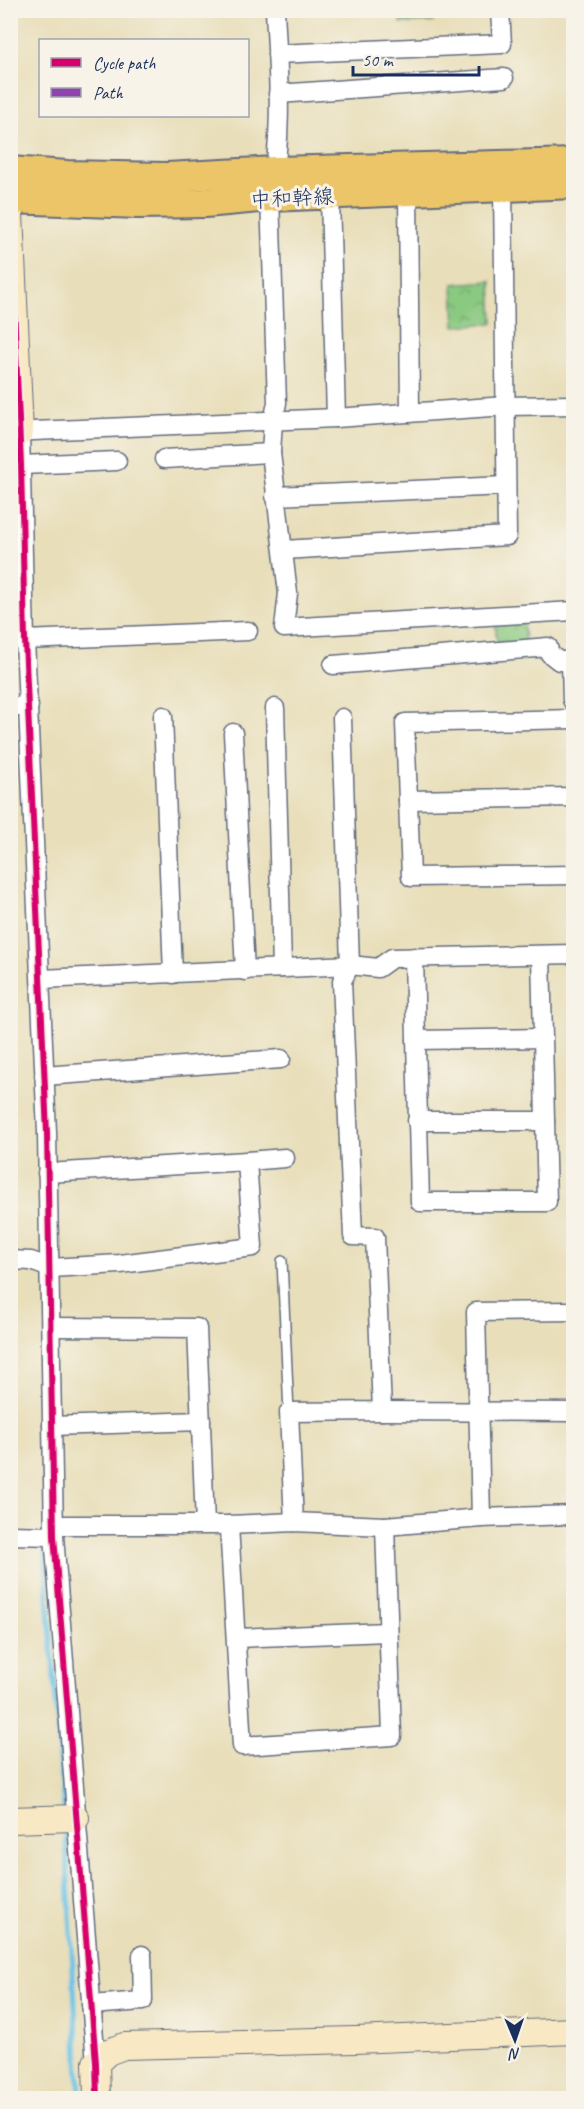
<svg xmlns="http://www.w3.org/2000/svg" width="584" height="2109" font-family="Caveat,'Klee One',sans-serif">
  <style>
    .park { fill: url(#park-crowns); stroke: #527c6f; stroke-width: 1.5 }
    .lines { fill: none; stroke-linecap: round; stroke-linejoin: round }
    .stream { stroke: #6ac4e7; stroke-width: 5 }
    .lane-casing { stroke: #636c7e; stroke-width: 12 }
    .street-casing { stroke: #636c7e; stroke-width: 21 }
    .secondary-casing { stroke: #636c7e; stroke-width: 28 }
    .primary-casing { stroke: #636c7e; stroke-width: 32 }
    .lane { stroke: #fff; stroke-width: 9 }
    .street { stroke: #fff; stroke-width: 18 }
    .secondary { stroke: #f8e8c3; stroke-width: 26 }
    .primary { stroke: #edc569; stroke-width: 28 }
    .quiet { stroke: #8e44ad; stroke-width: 4.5; stroke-dasharray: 9 4.5; stroke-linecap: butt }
    .cycleway-casing { stroke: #f7f3e8; stroke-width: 10 }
    .cycleway { stroke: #d6006c; stroke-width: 6 }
    .labels { text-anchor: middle; stroke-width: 6; stroke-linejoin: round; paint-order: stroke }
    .street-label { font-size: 21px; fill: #1b2f5e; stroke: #f7f3e8 }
  </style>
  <defs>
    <pattern id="park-crowns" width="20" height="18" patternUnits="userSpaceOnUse" patternTransform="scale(1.5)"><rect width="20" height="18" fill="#8ac980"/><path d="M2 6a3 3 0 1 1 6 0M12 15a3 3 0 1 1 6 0" fill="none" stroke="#70a46c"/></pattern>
  </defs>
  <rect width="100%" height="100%" fill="#f7f3e8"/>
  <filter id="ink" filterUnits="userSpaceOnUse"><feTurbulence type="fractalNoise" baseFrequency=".0167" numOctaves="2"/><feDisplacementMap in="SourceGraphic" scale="12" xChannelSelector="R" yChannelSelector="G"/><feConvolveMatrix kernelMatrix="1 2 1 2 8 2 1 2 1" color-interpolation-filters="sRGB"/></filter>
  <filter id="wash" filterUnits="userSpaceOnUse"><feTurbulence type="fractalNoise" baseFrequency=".008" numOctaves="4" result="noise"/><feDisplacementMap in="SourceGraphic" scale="24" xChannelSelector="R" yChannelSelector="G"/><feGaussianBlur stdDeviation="1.35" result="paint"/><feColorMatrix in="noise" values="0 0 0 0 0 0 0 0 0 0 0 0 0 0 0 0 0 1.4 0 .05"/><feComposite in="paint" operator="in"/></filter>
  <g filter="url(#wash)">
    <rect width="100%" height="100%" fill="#e8deb9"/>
    <g class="park">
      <path d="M401,11H434L433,22L401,23Z"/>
      <path d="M491,281L493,323L455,326L453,284Z"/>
      <path d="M523,618L525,642L497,644L495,620Z"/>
    </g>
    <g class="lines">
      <g class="stream">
        <path d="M39,1544H44L64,1811"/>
        <path d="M65,1826L80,2095"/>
      </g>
    </g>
  </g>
  <g filter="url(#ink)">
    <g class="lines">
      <defs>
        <path id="lane" d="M282,1261L289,1412"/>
        <g id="street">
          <path d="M275,10C278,72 284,137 270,197L277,403L273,421L271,453L288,593L284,628L574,611"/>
          <path d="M277,54L502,44L500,10"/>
          <path d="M278,94L504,78"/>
          <path d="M408,192L410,413"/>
          <path d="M330,196L336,418"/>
          <path d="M10,432L336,418L506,406L574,405"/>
          <path d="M20,432L25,640L47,1133L54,1536L96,2063"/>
          <path d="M164,459L271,453"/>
          <path d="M21,465L117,461"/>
          <path d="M275,496L506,486"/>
          <path d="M284,550L507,536L503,186"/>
          <path d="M25,640L248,631"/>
          <path d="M574,661H571L572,700L574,702"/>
          <path d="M333,665L548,647L550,654L559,661H571"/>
          <path d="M10,707L29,706"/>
          <path d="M275,708L282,968"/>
          <path d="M163,716L173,974"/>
          <path d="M574,719L405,723L411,877L574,875"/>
          <path d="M233,733L245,971"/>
          <path d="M408,800L574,797"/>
          <path d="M414,957L420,1202H547L541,955"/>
          <path d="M41,979L350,965L378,968L392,958L574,954"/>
          <path d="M416,1040L543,1038"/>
          <path d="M44,1076L281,1059"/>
          <path d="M417,1121H545"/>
          <path d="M247,1161L285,1158"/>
          <path d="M10,1260L31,1261L50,1268L120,1264L253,1247L247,1161L47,1173"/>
          <path d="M52,1327L197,1328L205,1524"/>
          <path d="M382,1411L574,1412"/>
          <path d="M52,1426L201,1421"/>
          <path d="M481,1518L476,1312L574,1311"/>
          <path d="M294,1522L289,1412L382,1411L375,1237L353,1236L342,981L350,965L342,718"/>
          <path d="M54,1525H229L294,1522L385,1526L481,1518L574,1515"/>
          <path d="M229,1525L242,1746L392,1736L385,1526"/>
          <path d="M10,1535L54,1536"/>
          <path d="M236,1638L388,1632"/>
          <path d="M91,2005L143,2001L142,1955"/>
        </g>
        <g id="secondary">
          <path d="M10,214L20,432"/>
          <path d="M10,1820L76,1818"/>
          <path d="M97,2098L96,2063L108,2052L124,2046L355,2040L574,2031"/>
        </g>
        <g id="primary">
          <path d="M10,171L67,175L167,177L276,171L574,163"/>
          <path d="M10,199L138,204L205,203L270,197L574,184"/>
        </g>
      </defs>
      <use href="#lane" class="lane-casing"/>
      <use href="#street" class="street-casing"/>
      <use href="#secondary" class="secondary-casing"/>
      <use href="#primary" class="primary-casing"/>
      <use href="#lane" class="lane"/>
      <use href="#street" class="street"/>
      <use href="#secondary" class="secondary"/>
      <use href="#primary" class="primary"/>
      <path class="quiet" d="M574,961L572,998L574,1002"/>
      <defs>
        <path id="cycleway" d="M10,214L21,465L25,640L47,1133L54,1536L96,2063L97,2098"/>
      </defs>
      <use href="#cycleway" class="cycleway-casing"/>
      <use href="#cycleway" class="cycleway"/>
    </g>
  </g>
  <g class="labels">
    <g class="street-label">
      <text transform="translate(292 198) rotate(-3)" y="7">中和幹線</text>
    </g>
  </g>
  <rect width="584" height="2109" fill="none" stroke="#f7f3e8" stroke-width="36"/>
  <rect x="39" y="39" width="210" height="78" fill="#f7f3e8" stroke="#9fa5b1" stroke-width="1.5"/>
  <rect x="51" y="58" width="30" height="9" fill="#d6006c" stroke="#9fa5b1" stroke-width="1.5"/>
  <text x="93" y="69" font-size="18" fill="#1b2f5e">Cycle path</text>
  <rect x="51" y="88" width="30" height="9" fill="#8e44ad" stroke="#9fa5b1" stroke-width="1.5"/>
  <text x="93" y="99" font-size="18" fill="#1b2f5e">Path</text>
  <g transform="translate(515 2040) rotate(178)" stroke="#f7f3e8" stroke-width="4.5" paint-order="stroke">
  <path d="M0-4.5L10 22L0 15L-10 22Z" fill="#1b2f5e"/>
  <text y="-9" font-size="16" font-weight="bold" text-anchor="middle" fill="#1b2f5e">N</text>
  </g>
  <path d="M353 66v9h126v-9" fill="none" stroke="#1b2f5e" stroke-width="3"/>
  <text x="362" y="66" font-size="18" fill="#1b2f5e" stroke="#f7f3e8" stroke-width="4.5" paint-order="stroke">50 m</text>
</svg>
